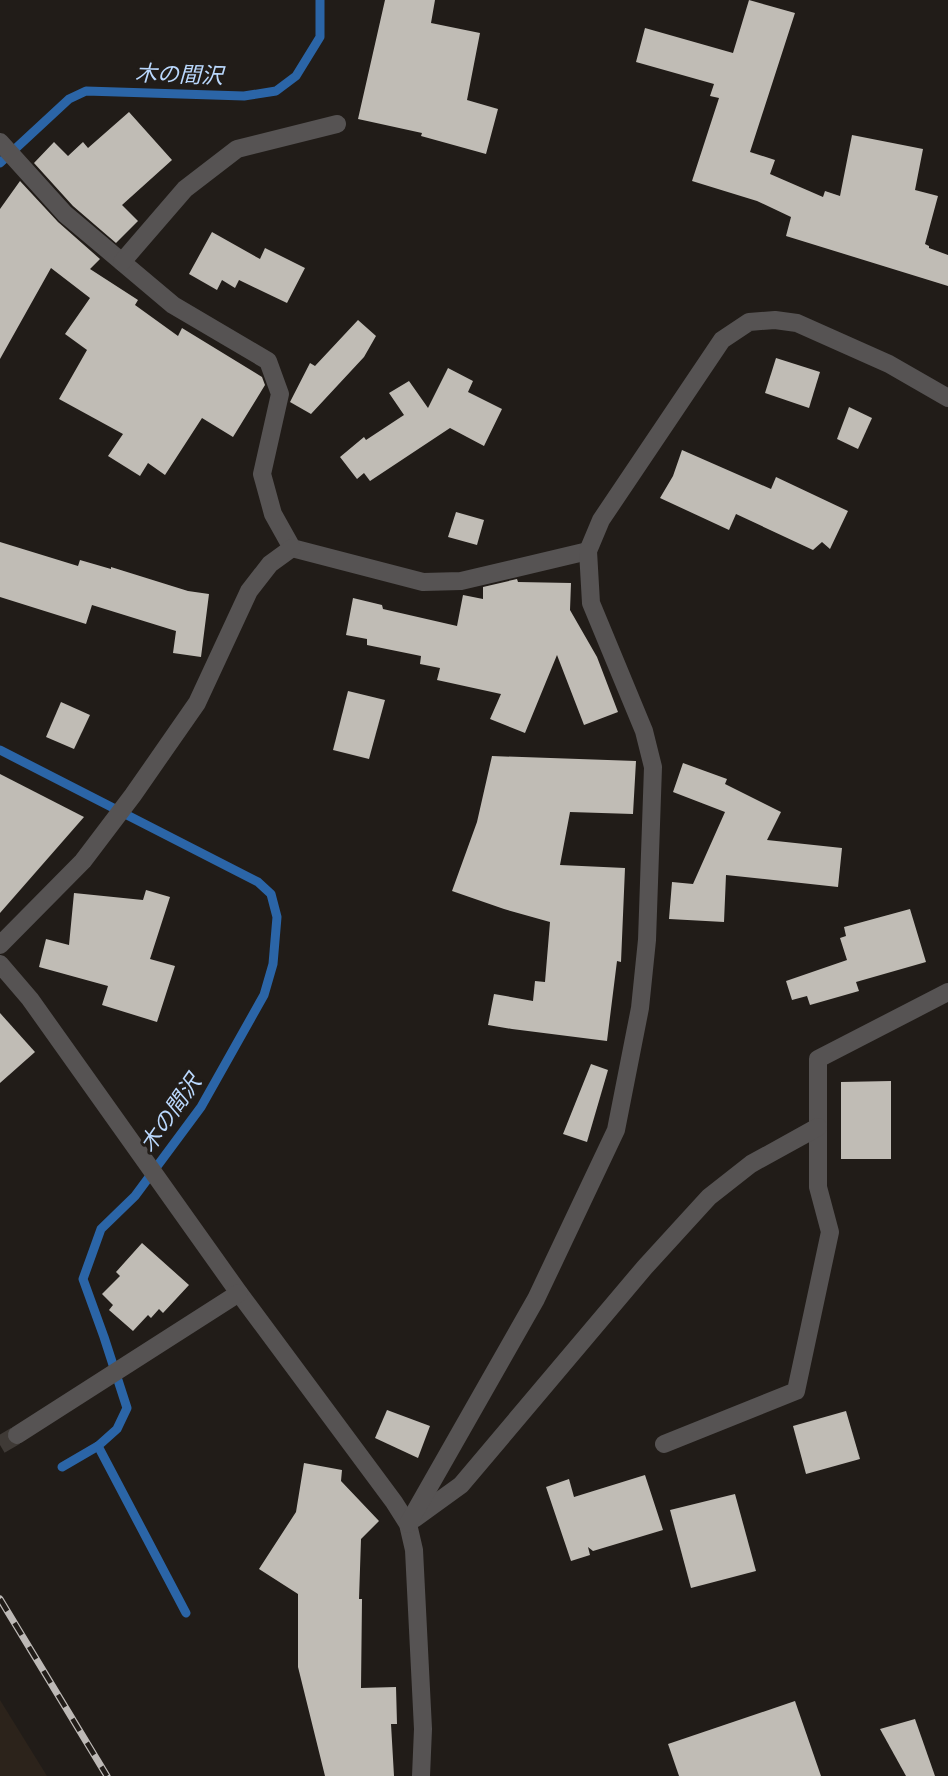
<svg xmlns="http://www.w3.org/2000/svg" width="948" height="1776" font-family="Manrope,'Noto Sans JP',sans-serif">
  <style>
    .built { fill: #2c231b }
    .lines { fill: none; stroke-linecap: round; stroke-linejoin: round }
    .stream { stroke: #2b65a7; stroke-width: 9 }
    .building { fill: #c0bcb5 }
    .minor-tunnel { stroke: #3f3a36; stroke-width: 18; stroke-dasharray: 18 9; stroke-linecap: butt }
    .minor { stroke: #565353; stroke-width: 18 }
    .rail-casing { stroke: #bdb9b6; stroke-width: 7 }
    .rail { stroke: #211c18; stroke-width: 4.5; stroke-dasharray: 14; stroke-linecap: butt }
    .labels { text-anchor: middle; stroke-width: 6; stroke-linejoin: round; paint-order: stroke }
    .water-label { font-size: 22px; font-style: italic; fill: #bad8fd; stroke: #211c18 }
  </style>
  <rect width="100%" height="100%" fill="#211c18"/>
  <path class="built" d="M0,1700L47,1776H0Z"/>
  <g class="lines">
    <g class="stream">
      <path d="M0,163L69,99L86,91L244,96L276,91L296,76L320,37V0"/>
      <path d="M0,750L258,882L271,894L277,917L273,964L264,995L201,1107L135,1196L101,1229L83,1279L104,1337L127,1408L117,1429L98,1446L186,1613"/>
      <path d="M62,1467L98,1446"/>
    </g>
  </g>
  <g class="building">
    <path d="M385,0H435L431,23L480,33L467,100L498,109L486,154L421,136L422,133L358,119Z"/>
    <path d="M749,0L795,13L750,152L775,160L770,174L823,197L825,191L840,196L852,135L923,149L915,190L938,196L925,244L929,246V248L948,255V286L786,236L791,217L757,201L692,181L719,98L710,96L714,84L636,62L645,28L733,53Z"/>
    <path d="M129,112L172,160L122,205L138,221L116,243L73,206L34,163L54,142L68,156L83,142L88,148Z"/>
    <path d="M20,181L58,222L100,259L90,269L138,300L135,305L178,336L182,328L262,377L265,385L233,437L202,418L165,475L148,463L140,476L108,456L123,434L59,399L87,350L65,334L90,298L51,268L0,359V209Z"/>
    <path d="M212,232L260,259L265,248L305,268L287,303L239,280L235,288L222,280L217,290L189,274Z"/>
    <path d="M358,320L376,336L364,357L311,414L290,402L310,363L315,366Z"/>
    <path d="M776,358L820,372L809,408L765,393Z"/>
    <path d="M448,368L473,381L468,392L502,409L484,446L450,428L370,481L364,473L357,479L340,457L364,437L366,440L404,415L389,393L409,381L428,408Z"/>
    <path d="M849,407L872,418L858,449L837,439Z"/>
    <path d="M682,450L771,489L776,477L848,511L830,549L822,542L813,550L736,514L729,530L660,498L673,476Z"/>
    <path d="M456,512L484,520L477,545L448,537Z"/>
    <path d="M0,542L78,566L80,560L111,569V567L188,591L209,594L201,657L173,653L176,631L92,605L86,624L0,597Z"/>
    <path d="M517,579L518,582L571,583L570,610L597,657L618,712L584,725L557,655L525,733L490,719L501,694L437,680L440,668L420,664L421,656L367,645V639L346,635L353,598L382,605L383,609L457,626L463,595L483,599V587Z"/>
    <path d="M348,691L385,700L369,759L333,750Z"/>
    <path d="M61,702L90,715L74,749L46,737Z"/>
    <path d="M492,756L636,761L633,814L570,812L560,865L625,868L621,962L617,961L607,1041L512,1029L488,1025L494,994L533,1001L535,981L545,982L550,922L504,909L452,891L477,822Z"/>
    <path d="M683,763L727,779L725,784L781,812L767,840L842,848L838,887L726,875L724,922L669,919L672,882L693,884L725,812L673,792Z"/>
    <path d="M0,774L84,817L0,913Z"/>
    <path d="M146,890L170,897L150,959L175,966L157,1022L102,1005L108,986L39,967L46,939L69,945L74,893L143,900Z"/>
    <path d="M910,909L926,962L856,982L859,991L810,1005L807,996L792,1000L786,981L847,960L840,938L846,936L844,927Z"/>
    <path d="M0,1013L35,1052L0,1083Z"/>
    <path d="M591,1064L608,1070L587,1142L563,1134Z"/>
    <path d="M891,1081V1159H841V1082Z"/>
    <path d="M142,1243L189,1285L163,1313L159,1309L151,1318L148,1315L133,1331L109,1310L113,1305L102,1294L120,1276L116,1272Z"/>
    <path d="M387,1410L430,1426L418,1458L375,1438Z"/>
    <path d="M846,1411L860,1459L806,1474L793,1426Z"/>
    <path d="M304,1463L342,1470L341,1481L379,1521L361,1539L359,1599H362L361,1688L396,1687L397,1724H391L394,1776H325L298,1667V1594L259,1569L296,1512Z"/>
    <path d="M645,1475L663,1530L593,1551L588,1547L590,1555L571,1561L546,1487L569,1479L574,1497Z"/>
    <path d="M735,1494L756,1571L691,1588L670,1510Z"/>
    <path d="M795,1701L821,1776H679L668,1744Z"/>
    <path d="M915,1719L935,1776H906L880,1729Z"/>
  </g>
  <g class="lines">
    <path class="minor-tunnel" d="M0,1445L17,1435"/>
    <g class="minor">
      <path d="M0,142L65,214L173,305L268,361L280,394L262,474L273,514L292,548L423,582L461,581L588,551"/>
      <path d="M122,262L185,189L237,149L337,124"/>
      <path d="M0,945L83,861L133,795L197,703L249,591L270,564L292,548"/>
      <path d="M0,964L30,999L239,1293L394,1502L408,1524L414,1550L423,1729L421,1776"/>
      <path d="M17,1435L239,1293"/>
      <path d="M664,1444L796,1391L830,1232L818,1187V1059L948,992"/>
      <path d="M414,1519L461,1485L645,1267L709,1197L751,1164L818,1127"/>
      <path d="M408,1524L536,1299L616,1130L640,1008L647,940L653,767L644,731L591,603L588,551L601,520L722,340L749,322L775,320L797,323L889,364L948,398"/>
    </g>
    <defs>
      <path id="rail" d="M0,1599L107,1776"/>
    </defs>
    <use href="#rail" class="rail-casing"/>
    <use href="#rail" class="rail"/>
  </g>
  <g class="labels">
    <g class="water-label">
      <text transform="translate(179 74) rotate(2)" y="8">木の間沢</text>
      <text transform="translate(170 1113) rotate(-55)" y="8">木の間沢</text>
    </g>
  </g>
</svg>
